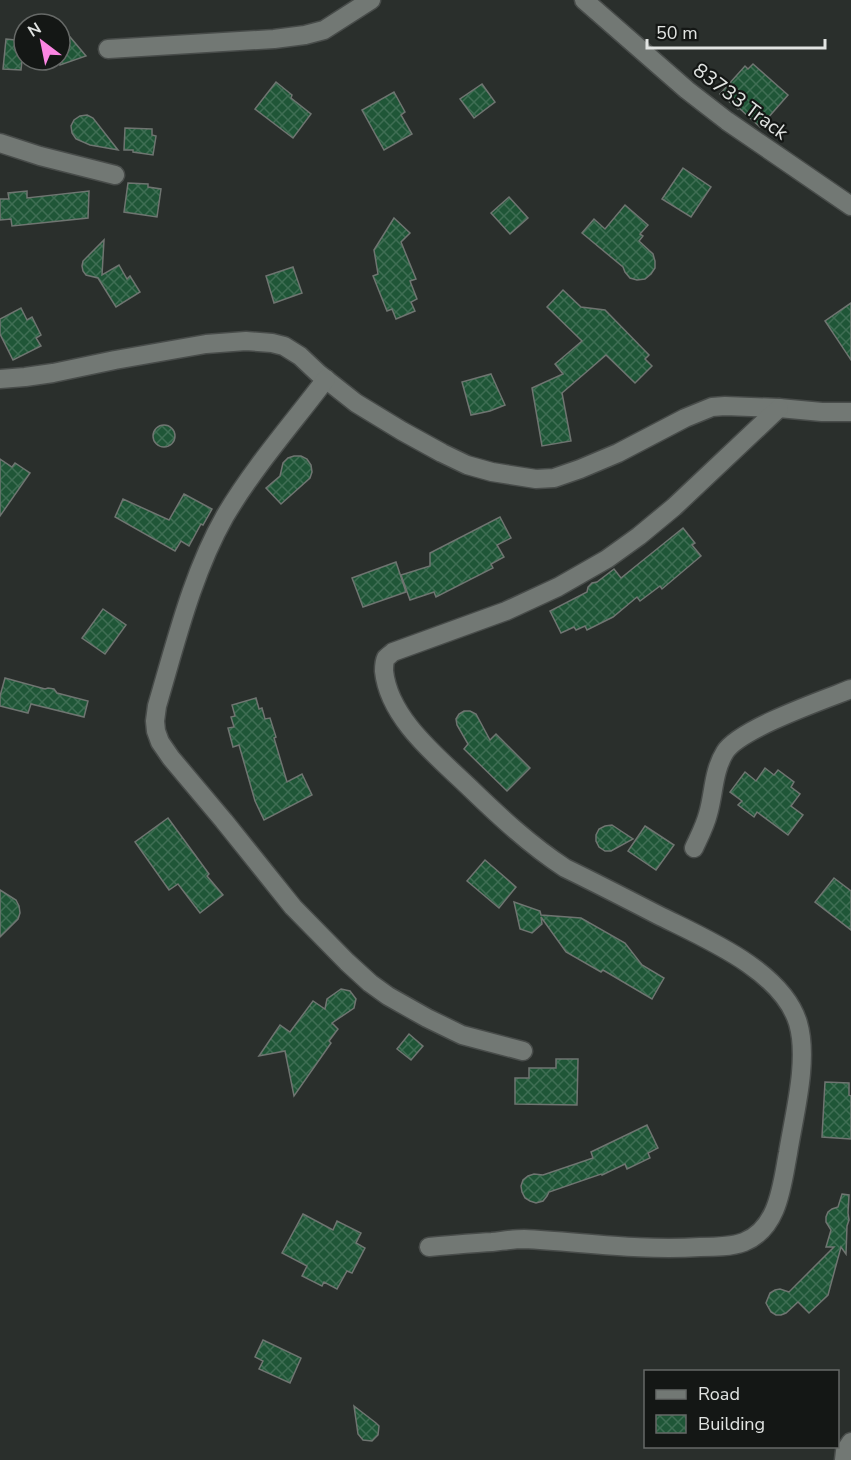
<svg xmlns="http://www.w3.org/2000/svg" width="851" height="1460" font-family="'Nunito Sans',sans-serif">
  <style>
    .building { fill: url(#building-cross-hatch); stroke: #6f7571; stroke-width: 1.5 }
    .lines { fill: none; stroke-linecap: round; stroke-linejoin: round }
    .minor-casing { stroke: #484c4a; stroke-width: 21 }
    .minor { stroke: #727874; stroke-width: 18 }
    .labels { text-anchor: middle; stroke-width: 4.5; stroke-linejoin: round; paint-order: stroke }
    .street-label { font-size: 20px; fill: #e1e4e2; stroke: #141715 }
  </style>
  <defs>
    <pattern id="building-cross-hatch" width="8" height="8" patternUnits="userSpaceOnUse" patternTransform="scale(1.5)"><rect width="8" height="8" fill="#1f5637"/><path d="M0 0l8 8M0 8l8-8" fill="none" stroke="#3f6e54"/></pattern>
  </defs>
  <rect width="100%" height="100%" fill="#2a2f2c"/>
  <g class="building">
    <path d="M60,25L86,56L60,65Z"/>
    <path d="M6,39L24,41L21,70L3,69Z"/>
    <path d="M753,64L788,95L760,127L739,108L738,109L720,94L745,66L748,69Z"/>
    <path d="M276,82L292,95L291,98L311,114L293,138L255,109Z"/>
    <path d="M482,84L495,102L474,118L460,99Z"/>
    <path d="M394,92L405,112L401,115L412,134L384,150L362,110Z"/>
    <path d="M87,115L93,118L118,150L90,145L76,139L72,133L71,126L74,120L80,116Z"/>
    <path d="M125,128L152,129V135L156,136L153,155L133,152V150H124Z"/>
    <path d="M683,168L711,187L691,217L662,199Z"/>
    <path d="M128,183L148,184V187L161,189L157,217L124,212Z"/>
    <path d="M27,191V198L89,191L88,218L12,226L11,219L0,220V199H9L8,193Z"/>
    <path d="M509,197L528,218L510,234L491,213Z"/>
    <path d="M625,205L648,225L640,234L643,236L639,241L653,254L655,261V268L651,274L645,279L637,280L630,278L625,272L623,267L582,233L594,219L605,229Z"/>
    <path d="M394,218L410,233L401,242L416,279L410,281L417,299L411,302L415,311L396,319L392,309L387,311L373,276L378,274L374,250Z"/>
    <path d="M104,240L102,275L119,265L127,279L130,276L140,292L116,307L98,278L86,275L83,271L82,266L83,261Z"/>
    <path d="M293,267L302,293L274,303L266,276Z"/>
    <path d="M563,290L581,307L605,310L649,355L645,359L652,366L635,383L606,355L562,393L571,441L542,446L532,388L563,374L555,364L582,341L547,307Z"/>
    <path d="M851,303V360L825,321Z"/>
    <path d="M21,308L27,320L32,317L41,335L36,338L41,346L13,360L0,334V319Z"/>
    <path d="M491,374L505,405L490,411L471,415L462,382Z"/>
    <circle cx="164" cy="436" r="11"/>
    <path d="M294,456H301L307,459L311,465L312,472L310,478L281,504L266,488L280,476L283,463L288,458Z"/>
    <path d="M0,459L12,467L15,463L30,473L0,516Z"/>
    <path d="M184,494L212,509L203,525L201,524L189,546L181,541L175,551L115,517L123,499L169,520Z"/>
    <path d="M500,517L511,538L497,545L504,557L491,564L493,568L436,597L434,592L410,600L401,575L430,566V553Z"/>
    <path d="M683,528L695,543L692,545L701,556L662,589L660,586L640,601L637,597L613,617L587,630L585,626L576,630L574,627L561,633L550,611L587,592L588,587L592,583L597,582L614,569L621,578Z"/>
    <path d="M396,562L406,592L363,607L352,578Z"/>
    <path d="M103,609L126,625L105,654L82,638Z"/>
    <path d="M5,678L45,689L48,688L54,689L57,693L88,701L84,717L31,704L28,713L0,706V696Z"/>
    <path d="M256,698L259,709L262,708L265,719L270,718L276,737L274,738L287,782L302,774L312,795L264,820L255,801L239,745L233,747L228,728L234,727L231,717L235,716L232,705Z"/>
    <path d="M464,711H470L476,714L490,740L496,734L530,768L507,791L464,749L468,744L457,725L456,719L459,714Z"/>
    <path d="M765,768L774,775L778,770L794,782L791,787L800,794L791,806L803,815L788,835L757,812L754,817L738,805L742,801L730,792L745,772L756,781Z"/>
    <path d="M168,818L209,874L207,876L223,895L200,913L178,884L169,890L135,842Z"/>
    <path d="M612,825L633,839L611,851H605L599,847L596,841V835L599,829L605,826Z"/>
    <path d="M645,826L674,845L656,870L628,851Z"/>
    <path d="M485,860L516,887L499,908L467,881Z"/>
    <path d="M834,878L851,891V930L815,902Z"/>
    <path d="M0,890L16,900L19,906L20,913L18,919L0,937Z"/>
    <path d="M514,902L540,911L541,915L581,918L625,943L642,965L664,978L652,999L603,970L601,972L566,952L541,917L542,924L532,933L520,929Z"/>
    <path d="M341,989L350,991L356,999L354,1008L332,1023L338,1029L329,1041L331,1043L294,1096L285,1051L259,1056L280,1025L290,1032L313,1001L325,1009L327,999Z"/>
    <path d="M409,1034L423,1046L411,1060L397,1049Z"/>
    <path d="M556,1059H578L577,1105L515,1104V1078H529V1068H556Z"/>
    <path d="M825,1082L849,1083V1095L851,1096V1139L822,1137Z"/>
    <path d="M647,1125L658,1148L648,1153L650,1158L627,1169L625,1164L602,1175L601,1174L549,1192L547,1196L543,1201L536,1203L530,1201L525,1198L522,1192L521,1186L523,1180L528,1176L534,1174L543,1175L593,1158L591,1152Z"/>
    <path d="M842,1194L849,1195L848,1213L849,1220L847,1226L846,1254L841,1247L828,1295L809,1313L798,1302L786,1313L781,1315H776L771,1312L766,1303L770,1293L775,1290L780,1289L789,1292L834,1247H826L831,1230L826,1222V1217L828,1212L832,1209L838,1207Z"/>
    <path d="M303,1214L333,1230L337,1221L361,1233L356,1243L365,1248L352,1273L347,1271L337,1289L324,1282L322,1286L302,1276L307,1266L282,1253Z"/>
    <path d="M263,1340L301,1358L290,1383L259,1369L263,1361L255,1357Z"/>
    <path d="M354,1406L376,1423L379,1426L378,1435L372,1441L363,1440L358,1434Z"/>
  </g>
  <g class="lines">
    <defs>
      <g id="minor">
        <path d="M584,0L687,90L727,121L851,206"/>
        <path d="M108,49L274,39L305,35L324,30L371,0"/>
        <path d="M0,143L40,156L115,175"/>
        <path d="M0,379L25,377L53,373L115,360L206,344L246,341L272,343L284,346L300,356L318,373L356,403L402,431L442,453L467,465L492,472L536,479L554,478L580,469L618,453L685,418L712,407L725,406L779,408L822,412H851"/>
        <path d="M326,379C292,424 254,467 225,516C192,574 176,642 157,706L155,721L156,731L160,742L171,758L224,821L293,907L347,962L370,983L388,996L427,1018L462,1035L523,1051"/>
        <path d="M694,848C699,837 705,826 708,814C714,794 713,771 725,752C739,729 823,700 851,689"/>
        <path d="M429,1247C450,1245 471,1243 492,1242C502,1241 513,1239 524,1239C582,1242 641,1251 700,1247C714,1247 731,1247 744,1242C779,1228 782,1184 788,1153C794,1115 809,1060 798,1023C782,970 704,938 658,915C627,899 596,883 565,868C530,845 500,817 470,788C438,757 389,719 384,671C384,667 384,662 386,658C387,657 392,653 393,652L506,611L558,587L607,559L639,536L674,507L779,408"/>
        <path d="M844,1460L845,1451L851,1442"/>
      </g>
    </defs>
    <use href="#minor" class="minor-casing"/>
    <use href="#minor" class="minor"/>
  </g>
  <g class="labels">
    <g class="street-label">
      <text transform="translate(741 101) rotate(37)" y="7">83733 Track</text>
    </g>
  </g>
  <rect x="644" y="1370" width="195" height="78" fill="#141715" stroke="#666967" stroke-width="1.5"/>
  <rect x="656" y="1390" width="30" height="9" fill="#727874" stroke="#666967" stroke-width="1.5"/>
  <text x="698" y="1400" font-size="18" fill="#e1e4e2">Road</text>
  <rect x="656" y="1415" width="30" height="18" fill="url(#building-cross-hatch)" stroke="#666967" stroke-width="1.5"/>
  <text x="698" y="1430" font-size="18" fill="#e1e4e2">Building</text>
  <g transform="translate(42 42) rotate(328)"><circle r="28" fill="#141715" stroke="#666967" stroke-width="1.5"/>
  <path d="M0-4.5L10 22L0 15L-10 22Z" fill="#fc86e3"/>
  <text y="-9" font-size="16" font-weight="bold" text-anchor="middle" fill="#e1e4e2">N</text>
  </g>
  <path d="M647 39v9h178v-9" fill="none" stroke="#e1e4e2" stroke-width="3"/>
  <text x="656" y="39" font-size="18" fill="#e1e4e2" stroke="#141715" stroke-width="4.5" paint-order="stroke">50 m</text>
</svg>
